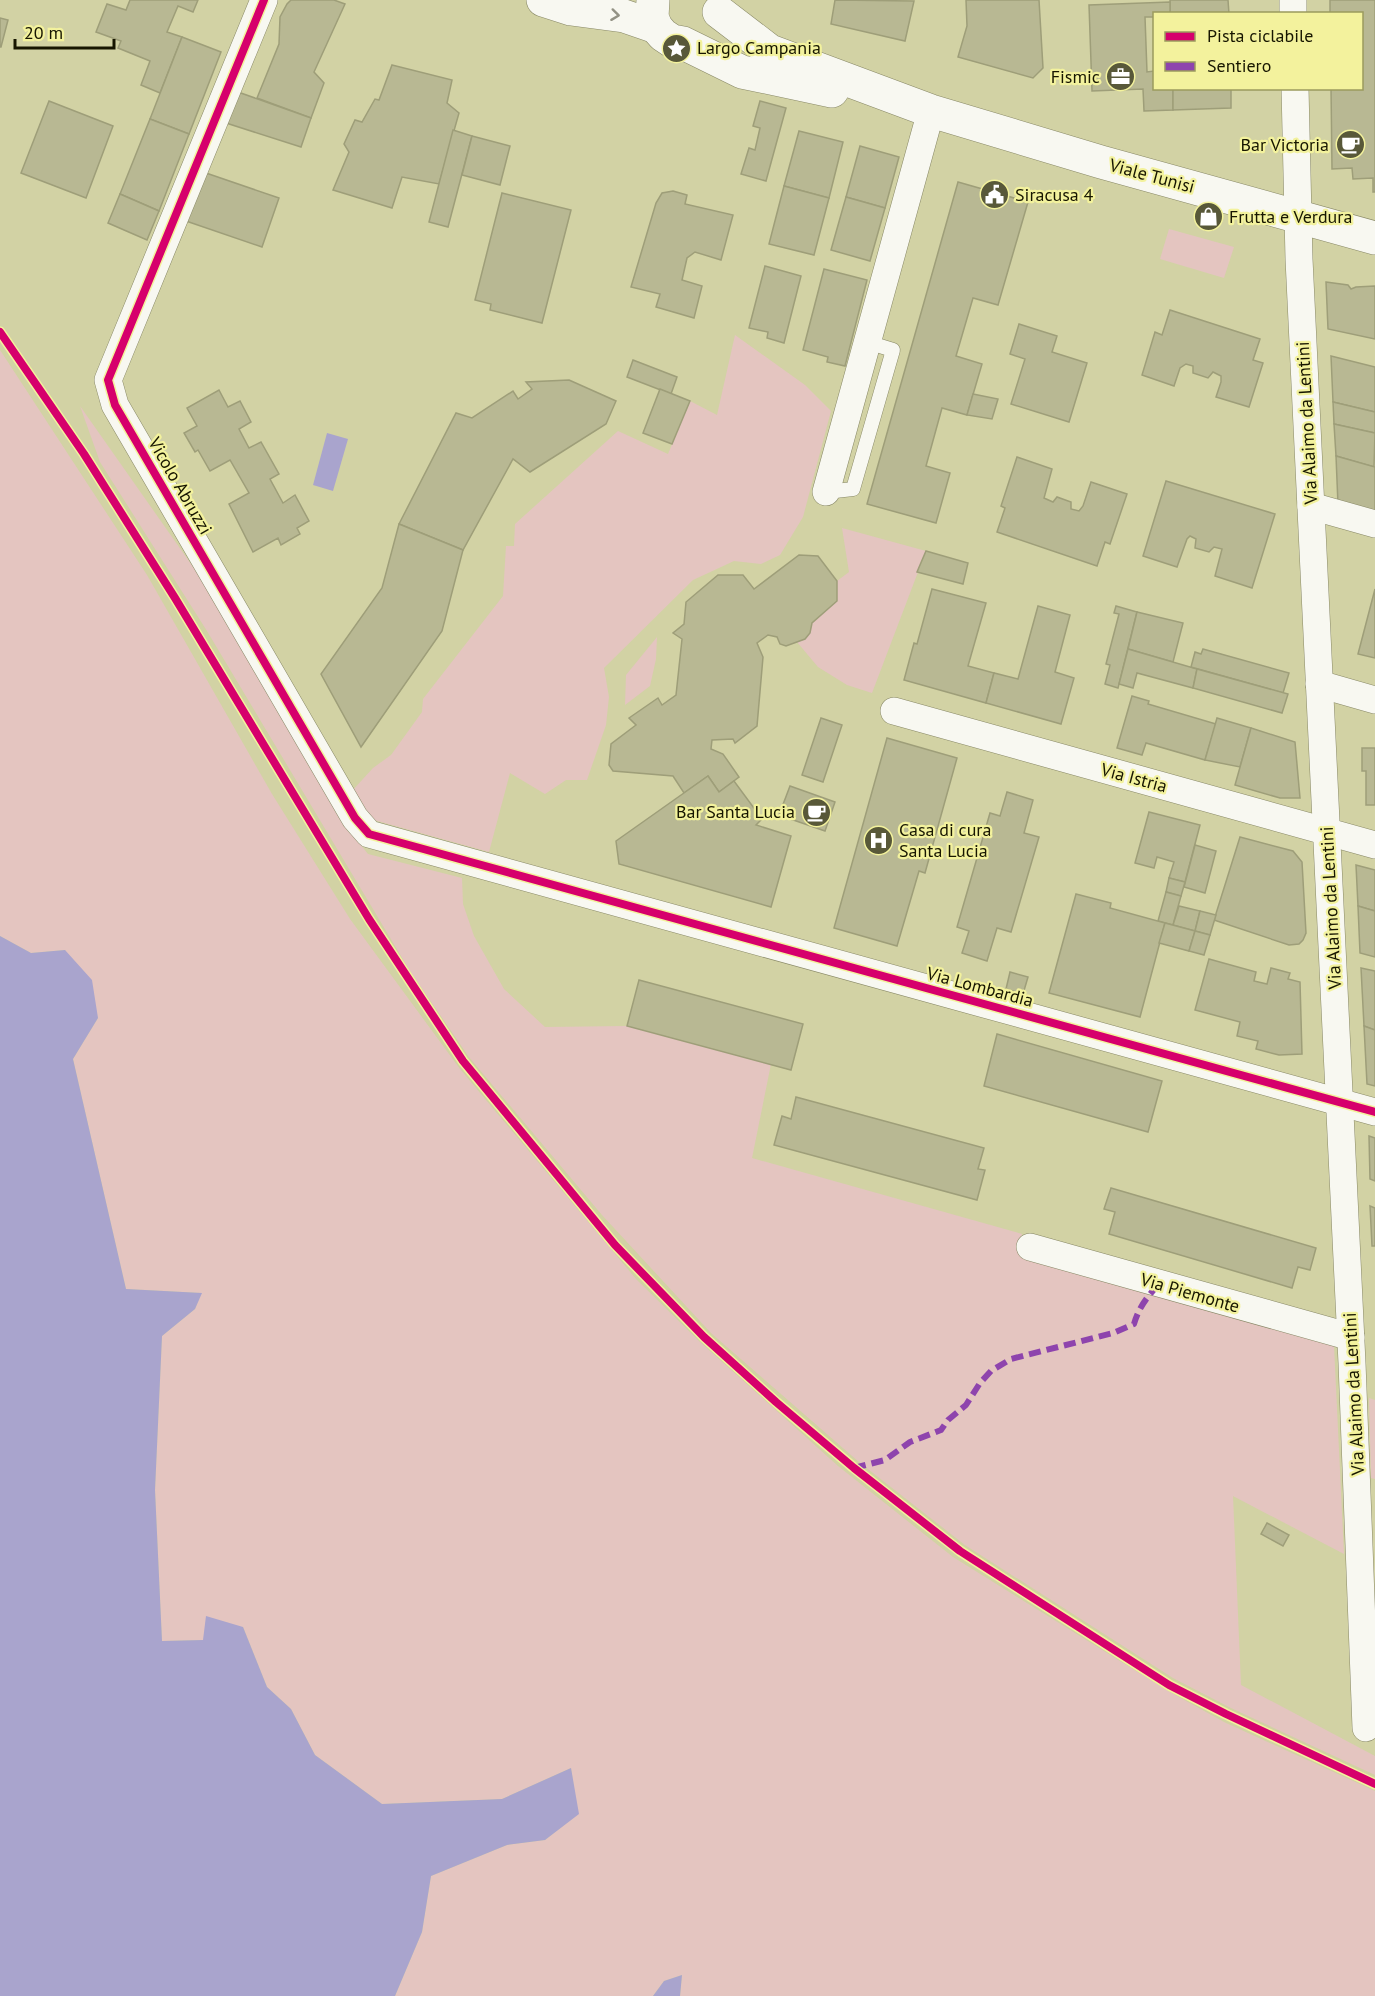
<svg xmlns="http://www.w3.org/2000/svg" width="1375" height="1996" font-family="'PT Sans',sans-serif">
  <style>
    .green { fill: #e4c5c0 }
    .water { fill: #a9a4cd }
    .building { fill: #b8b893; stroke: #9e9e79; stroke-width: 1.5 }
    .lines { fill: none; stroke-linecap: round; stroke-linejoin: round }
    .lane-casing { stroke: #886; stroke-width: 15 }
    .street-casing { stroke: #886; stroke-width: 28 }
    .secondary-casing { stroke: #886; stroke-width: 34 }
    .lane { stroke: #f8f8f1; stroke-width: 14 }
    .street { stroke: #f8f8f1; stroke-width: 27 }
    .secondary { stroke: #f8f8f1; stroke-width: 33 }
    .quiet { stroke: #8e44ad; stroke-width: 6; stroke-dasharray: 12 6; stroke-linecap: butt }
    .cycleway-casing { stroke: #f3f29d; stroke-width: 11 }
    .cycleway { stroke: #d6006c; stroke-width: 8 }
    .oneway { stroke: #939285 }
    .labels { text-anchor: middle; stroke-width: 4.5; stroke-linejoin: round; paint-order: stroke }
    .poi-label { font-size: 18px; fill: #171600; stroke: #f3f29d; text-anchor: start }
    .street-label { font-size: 18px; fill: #171600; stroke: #f3f29d }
  </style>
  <rect width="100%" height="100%" fill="#d2d2a4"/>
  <g class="green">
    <path d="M1169,229L1234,247L1224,278L1160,259Z"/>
    <path d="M735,335L805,385L831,411L803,517L780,555L761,564L734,561L693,580L604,668L609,697L606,725L587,780H566L545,794L510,773L489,852L370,819L352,791L373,768L391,755L422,712L423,699L503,596L506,546H514L515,524L618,431L668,454L690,401L717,415Z"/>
    <path d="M0,350L147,575L272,794L350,919L460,1069L636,1279L701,1343L838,1466L953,1557L1168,1691L1224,1722L1375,1791V1996H680L682,1975L664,1981L653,1996H395L422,1932L431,1876L507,1845L545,1840L578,1814L571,1768L502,1799L382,1804L315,1755L291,1709L267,1687L243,1627L203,1640L162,1641L155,1490L162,1336L195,1309L201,1293L126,1289L73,1059L98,1018L65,950L31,953L0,936Z"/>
    <path d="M80,406L224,611L348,829L368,854L462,878L463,904L474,936L504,989L545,1027L627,1026L771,1064L752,1158L1022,1234L1019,1250L1334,1346L1344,1554L1233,1496L1241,1685L1375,1756V1775L1231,1708L1173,1678L965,1545L859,1462L711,1333L602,1215L469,1057L410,971L207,631L100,462Z"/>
    <path d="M842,528L926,551L872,693L847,685L818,667L797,642L805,639L812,623L837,601V581L849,572Z"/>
    <path d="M657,637L656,659L650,686L625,705L626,675Z"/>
    <path d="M1369,1398L1375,1400V1479L1371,1478Z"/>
  </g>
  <g class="water">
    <path d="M327,433L348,439L333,491L313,485Z"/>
    <path d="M0,936L31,953L65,950L92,980L98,1018L73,1059L126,1289L202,1293L195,1309L162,1336L155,1490L162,1641L203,1640L206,1616L243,1627L267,1687L291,1709L315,1755L382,1804L502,1799L571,1768L579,1814L545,1840L507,1845L431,1876L422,1932L395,1996H0Z"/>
    <path d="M682,1975L680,1996H653L664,1981Z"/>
  </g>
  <g class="building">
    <path d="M130,0H198L193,12L178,6L167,32L182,37L160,93L141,85L150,61L118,48L121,41L96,32L107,4L126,10Z"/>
    <path d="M291,0H334L345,4L314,72L324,83L311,118L257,98L279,44L280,17L287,4Z"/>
    <path d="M835,0L914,1L905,41L831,24Z"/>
    <path d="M966,0H1039L1043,68L1033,78L958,57L967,26Z"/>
    <path d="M1170,0H1228L1229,14H1170Z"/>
    <path d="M1330,0H1375V192H1373V178L1353,179L1352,168L1332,169L1331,88H1362V14H1330Z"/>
    <path d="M1170,2V14H1154V17H1145L1147,72L1154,71V88H1173V110L1144,111L1143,89L1092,91L1089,5Z"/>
    <path d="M0,18L8,20L1,47H0Z"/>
    <path d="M182,37L221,52L189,134L150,119Z"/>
    <path d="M392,65L452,80L447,103L459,113L439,184L402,177L392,208L333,190L349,152L344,144L355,120L362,122L375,99L379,100Z"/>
    <path d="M1173,88H1231V108L1173,110Z"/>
    <path d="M238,92L311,118L301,147L226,123Z"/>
    <path d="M49,101L113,126L86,198L21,173Z"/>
    <path d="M760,101L786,108L766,181L741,174L749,148L755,150L760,128L753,126Z"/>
    <path d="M150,119L189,134L159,211L120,194Z"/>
    <path d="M453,130L472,136L448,227L429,222Z"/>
    <path d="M799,131L843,142L829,198L784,186Z"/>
    <path d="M472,136L510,146L500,185L462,175Z"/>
    <path d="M860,146L899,157L885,208L846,197Z"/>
    <path d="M206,173L279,198L262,247L186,221Z"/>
    <path d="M958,182L1028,202L998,305L973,298L956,356L982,364L967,415L942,408L926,466L950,473L936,523L867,504Z"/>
    <path d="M784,186L829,198L814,255L769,244Z"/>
    <path d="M673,191L687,195L685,204L733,215L721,260L695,252L687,258L682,280L702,286L694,318L656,307L660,294L631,287L656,203L662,193Z"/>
    <path d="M502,193L571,210L542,323L490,310L491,304L475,300Z"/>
    <path d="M120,194L159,211L147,240L108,223Z"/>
    <path d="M846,197L885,208L870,261L831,250Z"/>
    <path d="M765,266L801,276L784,343L767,338L768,332L749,328Z"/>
    <path d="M824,269L867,280L845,366L827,362L828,357L803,350Z"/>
    <path d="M1326,282L1348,285L1351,289L1356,287L1375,286V339L1328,329Z"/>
    <path d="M1170,310L1260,339L1253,360L1263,363L1249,407L1216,397L1221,382V376L1213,372L1208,378L1193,373V366L1186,364L1180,368L1174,386L1142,375L1155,332L1162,335Z"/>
    <path d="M1019,324L1057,336L1052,352L1087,363L1069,422L1011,404L1025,359L1010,354Z"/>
    <path d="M1331,356L1375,367V412L1333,402Z"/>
    <path d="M633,360L677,377L671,394L627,377Z"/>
    <path d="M569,380L616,401L606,424L530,472L513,459L463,550L399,524L456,413L472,418L513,391L518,399L532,389L526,382Z"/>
    <path d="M660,389L690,401L672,444L643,433Z"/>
    <path d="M219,390L228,407L240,401L251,422L239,429L249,448L261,442L279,474L270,479L283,503L295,495L309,521L297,528L300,534L281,545L278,538L253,552L229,504L249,493L230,460L210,471L198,450L195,452L184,433L197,426L187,408Z"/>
    <path d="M973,394L998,399L992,419L967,415Z"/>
    <path d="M1333,402L1375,412V433L1334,424Z"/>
    <path d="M1334,424L1375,433L1374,467L1336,456Z"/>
    <path d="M1336,456L1375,467V515L1338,505Z"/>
    <path d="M1017,457L1052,469L1044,498L1053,502L1057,497L1071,502V509L1079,511L1083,506L1091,482L1127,494L1110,544L1105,542L1097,566L997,532L1005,508L1001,506Z"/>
    <path d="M1166,481L1275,514L1252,588L1215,576L1222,549L1214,547L1209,552L1195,548L1196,539L1190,536L1187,539L1177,567L1143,556Z"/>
    <path d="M399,524L463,550L442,631L361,747L321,674L382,588Z"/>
    <path d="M926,551L968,563L963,584L917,572Z"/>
    <path d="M799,555L818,556L837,581V601L812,623L810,633L805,639L786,646L780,644L777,637L768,635L757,643L763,657L757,726L735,743L733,739L712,740L711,749L723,754L739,777L719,792L708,776L684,793L673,776L613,771L609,765L611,744L636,725L629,718L658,698L662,705L676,695L682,639L673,633L684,624L686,602L718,575H743L754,589Z"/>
    <path d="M932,589L986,603L968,666L994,673L986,703L904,680L914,643L917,644Z"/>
    <path d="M1375,589V658L1358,654Z"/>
    <path d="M1038,606L1070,615L1055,672L1074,678L1061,724L986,703L994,673L1018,679Z"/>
    <path d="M1116,606L1137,612L1118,688L1105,684L1110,665L1106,664L1119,614L1114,613Z"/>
    <path d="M1137,612L1183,623L1173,662L1128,649Z"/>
    <path d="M1128,649L1197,669L1193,688L1137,673L1133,688L1119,684Z"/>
    <path d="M1203,649L1289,673L1283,693L1191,667L1195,652L1201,654Z"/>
    <path d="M1197,669L1288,694L1282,713L1193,688Z"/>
    <path d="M1132,696L1149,701L1148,704L1216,724L1205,760L1146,743L1142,755L1117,748Z"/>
    <path d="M821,718L842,725L823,782L802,775Z"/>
    <path d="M1217,718L1251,728L1240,767L1205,760Z"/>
    <path d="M1251,728L1295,742L1300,798H1280L1235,785Z"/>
    <path d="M887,738L957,758L925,873L919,871L897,946L834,928Z"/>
    <path d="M1362,748H1375V805H1366V771H1362Z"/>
    <path d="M708,776L719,792L734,781L762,819L756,825L791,836L771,907L619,864L616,841Z"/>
    <path d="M790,786L835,802L825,831L779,815Z"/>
    <path d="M1007,792L1033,800L1024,833L1039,837L1011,932L997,928L987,961L962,953L969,931L957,927L990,813L1000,816Z"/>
    <path d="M1149,812L1200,825L1185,882L1169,878L1174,862L1157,857L1154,868L1135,863Z"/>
    <path d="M1240,837L1293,851L1302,862L1306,933L1303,940L1299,944L1289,945L1214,920Z"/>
    <path d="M1195,845L1216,851L1205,893L1184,887Z"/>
    <path d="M1356,865L1375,870V911L1358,906Z"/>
    <path d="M1169,878L1185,882L1181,896L1166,892Z"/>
    <path d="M1166,892L1181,896L1173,925L1158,921Z"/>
    <path d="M1076,894L1111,903L1110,908L1165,923L1140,1017L1049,993Z"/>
    <path d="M1179,906L1200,911L1195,931L1173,925Z"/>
    <path d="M1358,906L1375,911V957L1360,953Z"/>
    <path d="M1200,911L1216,915L1210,935L1195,931Z"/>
    <path d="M1165,923L1195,931L1189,951L1159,943Z"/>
    <path d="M1195,931L1210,935L1204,955L1189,951Z"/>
    <path d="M1209,959L1256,972L1254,981L1267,984L1271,968L1290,973L1288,979L1300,982L1302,1054L1279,1055L1256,1049L1258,1041L1237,1036L1240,1022L1195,1010Z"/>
    <path d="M1361,968L1375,971V1030L1364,1026Z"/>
    <path d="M1010,972L1028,977L1023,994L1006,989Z"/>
    <path d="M639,980L803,1024L791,1070L627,1026Z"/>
    <path d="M1364,1026L1375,1030V1086L1367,1084Z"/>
    <path d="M997,1034L1162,1081L1148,1132L984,1086Z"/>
    <path d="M796,1097L984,1148L978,1169L985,1170L977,1200L774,1145L782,1116L791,1119Z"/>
    <path d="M1369,1136L1375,1138V1181L1370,1179Z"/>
    <path d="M1111,1188L1316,1248L1310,1270L1298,1267L1292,1288L1109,1234L1115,1212L1104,1209Z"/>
    <path d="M1370,1206L1375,1208V1246H1372Z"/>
    <path d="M1267,1523L1289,1535L1283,1546L1261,1534Z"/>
  </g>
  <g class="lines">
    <defs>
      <path id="lane" d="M826,492L853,489L893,350L867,342"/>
      <g id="street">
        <path d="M264,0L108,380L115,405L355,818L369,834L1375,1112"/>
        <path d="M1293,0V14"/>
        <path d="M1295,88L1299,259L1352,1363L1366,1728"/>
        <path d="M826,492L931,111"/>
        <path d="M1311,506L1375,524"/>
        <path d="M1319,684L1375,700"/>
        <path d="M894,711L1375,845"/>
        <path d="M1030,1247L1351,1337"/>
      </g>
      <g id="secondary">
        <path d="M543,0L571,9L624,16L656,27"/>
        <path d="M653,0L652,17L656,27L663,35L672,41L683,43L742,72L832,91"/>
        <path d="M719,12L770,51L931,111L1101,162L1375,238"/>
      </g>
    </defs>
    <use href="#lane" class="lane-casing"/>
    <use href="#street" class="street-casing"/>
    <use href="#secondary" class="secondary-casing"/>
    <use href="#lane" class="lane"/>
    <use href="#street" class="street"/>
    <use href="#secondary" class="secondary"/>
    <path class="quiet" d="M854,1468L885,1460L910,1442L941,1430L948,1420L966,1405L980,1383L991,1371L1011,1359L1113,1333L1134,1324C1139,1307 1147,1297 1159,1284"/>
    <defs>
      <g id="cycleway">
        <path d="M264,0L108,380L115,405L355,818L369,834L1375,1112"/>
        <path d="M0,332L84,454L175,598L369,919L463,1061L615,1245L704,1337L776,1402L854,1468L960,1551L1169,1685L1226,1714L1375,1784"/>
      </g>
    </defs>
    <use href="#cycleway" class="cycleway-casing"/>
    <use href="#cycleway" class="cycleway"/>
  </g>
  <defs><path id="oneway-chevron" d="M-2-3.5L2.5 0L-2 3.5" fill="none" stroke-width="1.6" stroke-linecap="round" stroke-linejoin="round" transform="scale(1.5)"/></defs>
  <use class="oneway" href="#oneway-chevron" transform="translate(615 15) rotate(7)"/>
  <defs>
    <symbol id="sight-disc" viewBox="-11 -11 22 22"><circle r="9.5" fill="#585839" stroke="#f3f29d"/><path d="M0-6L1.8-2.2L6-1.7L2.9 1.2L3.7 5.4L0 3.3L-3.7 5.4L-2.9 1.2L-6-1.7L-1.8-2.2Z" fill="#fff"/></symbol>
    <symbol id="office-disc" viewBox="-11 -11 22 22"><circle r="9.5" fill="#585839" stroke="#f3f29d"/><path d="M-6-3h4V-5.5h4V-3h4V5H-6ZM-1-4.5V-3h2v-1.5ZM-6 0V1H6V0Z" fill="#fff"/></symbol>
    <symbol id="cafe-disc" viewBox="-11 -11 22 22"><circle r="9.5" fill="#585839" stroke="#f3f29d"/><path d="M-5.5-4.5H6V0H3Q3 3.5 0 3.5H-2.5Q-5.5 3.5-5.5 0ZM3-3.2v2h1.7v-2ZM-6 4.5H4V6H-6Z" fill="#fff"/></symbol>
    <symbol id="civic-disc" viewBox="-11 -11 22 22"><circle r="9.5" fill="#585839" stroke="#f3f29d"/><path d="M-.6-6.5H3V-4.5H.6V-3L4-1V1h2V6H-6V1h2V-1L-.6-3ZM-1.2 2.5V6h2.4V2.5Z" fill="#fff"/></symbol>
    <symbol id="shop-disc" viewBox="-11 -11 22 22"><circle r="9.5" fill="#585839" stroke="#f3f29d"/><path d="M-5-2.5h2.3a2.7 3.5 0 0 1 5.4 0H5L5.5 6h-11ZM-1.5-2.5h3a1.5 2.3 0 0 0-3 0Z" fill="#fff"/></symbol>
    <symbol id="hospital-disc" viewBox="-11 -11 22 22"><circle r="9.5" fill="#585839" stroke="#f3f29d"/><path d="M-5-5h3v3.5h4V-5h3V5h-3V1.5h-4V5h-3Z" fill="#fff"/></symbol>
  </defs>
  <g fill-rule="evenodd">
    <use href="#sight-disc" x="660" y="32" width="33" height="33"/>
    <use href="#office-disc" x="1104" y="60" width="33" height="33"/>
    <use href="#cafe-disc" x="1334" y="128" width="33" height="33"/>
    <use href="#civic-disc" x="978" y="178" width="33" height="33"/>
    <use href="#shop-disc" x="1192" y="200" width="33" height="33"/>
    <use href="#cafe-disc" x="800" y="796" width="33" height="33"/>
    <use href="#hospital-disc" x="862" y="824" width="33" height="33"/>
  </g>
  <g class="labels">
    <g class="poi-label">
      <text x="697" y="54">Largo Campania</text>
      <text x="1100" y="83" text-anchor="end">Fismic</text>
      <text x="1329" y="151" text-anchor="end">Bar Victoria</text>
      <text x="1015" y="201">Siracusa 4</text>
      <text x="1229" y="223">Frutta e Verdura</text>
      <text x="795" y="818" text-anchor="end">Bar Santa Lucia</text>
      <text x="899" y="836">Casa di cura<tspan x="899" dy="21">Santa Lucia</tspan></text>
    </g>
    <g class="street-label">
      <text transform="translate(1152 176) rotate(15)" y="6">Viale Tunisi</text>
      <text transform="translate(1307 423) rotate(-93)" y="6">Via Alaimo da Lentini</text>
      <text transform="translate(180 486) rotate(60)" y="6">Vicolo Abruzzi</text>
      <text transform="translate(1134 778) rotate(15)" y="6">Via Istria</text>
      <text transform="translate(1331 908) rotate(-93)" y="6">Via Alaimo da Lentini</text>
      <text transform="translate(980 987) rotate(15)" y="6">Via Lombardia</text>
      <text transform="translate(1190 1293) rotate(16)" y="6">Via Piemonte</text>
      <text transform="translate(1354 1394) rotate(-93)" y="6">Via Alaimo da Lentini</text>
    </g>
  </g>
  <rect x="1153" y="12" width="210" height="78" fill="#f3f29d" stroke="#9b9a5e" stroke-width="1.5"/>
  <rect x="1165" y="32" width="30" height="9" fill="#d6006c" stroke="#9b9a5e" stroke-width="1.5"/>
  <text x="1207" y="42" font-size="18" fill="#171600">Pista ciclabile</text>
  <rect x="1165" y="62" width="30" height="9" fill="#8e44ad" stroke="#9b9a5e" stroke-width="1.5"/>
  <text x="1207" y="72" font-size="18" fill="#171600">Sentiero</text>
  <path d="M15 39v9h99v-9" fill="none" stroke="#171600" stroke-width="3"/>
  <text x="24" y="39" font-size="18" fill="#171600" stroke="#f3f29d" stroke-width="4.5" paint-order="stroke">20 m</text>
</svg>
